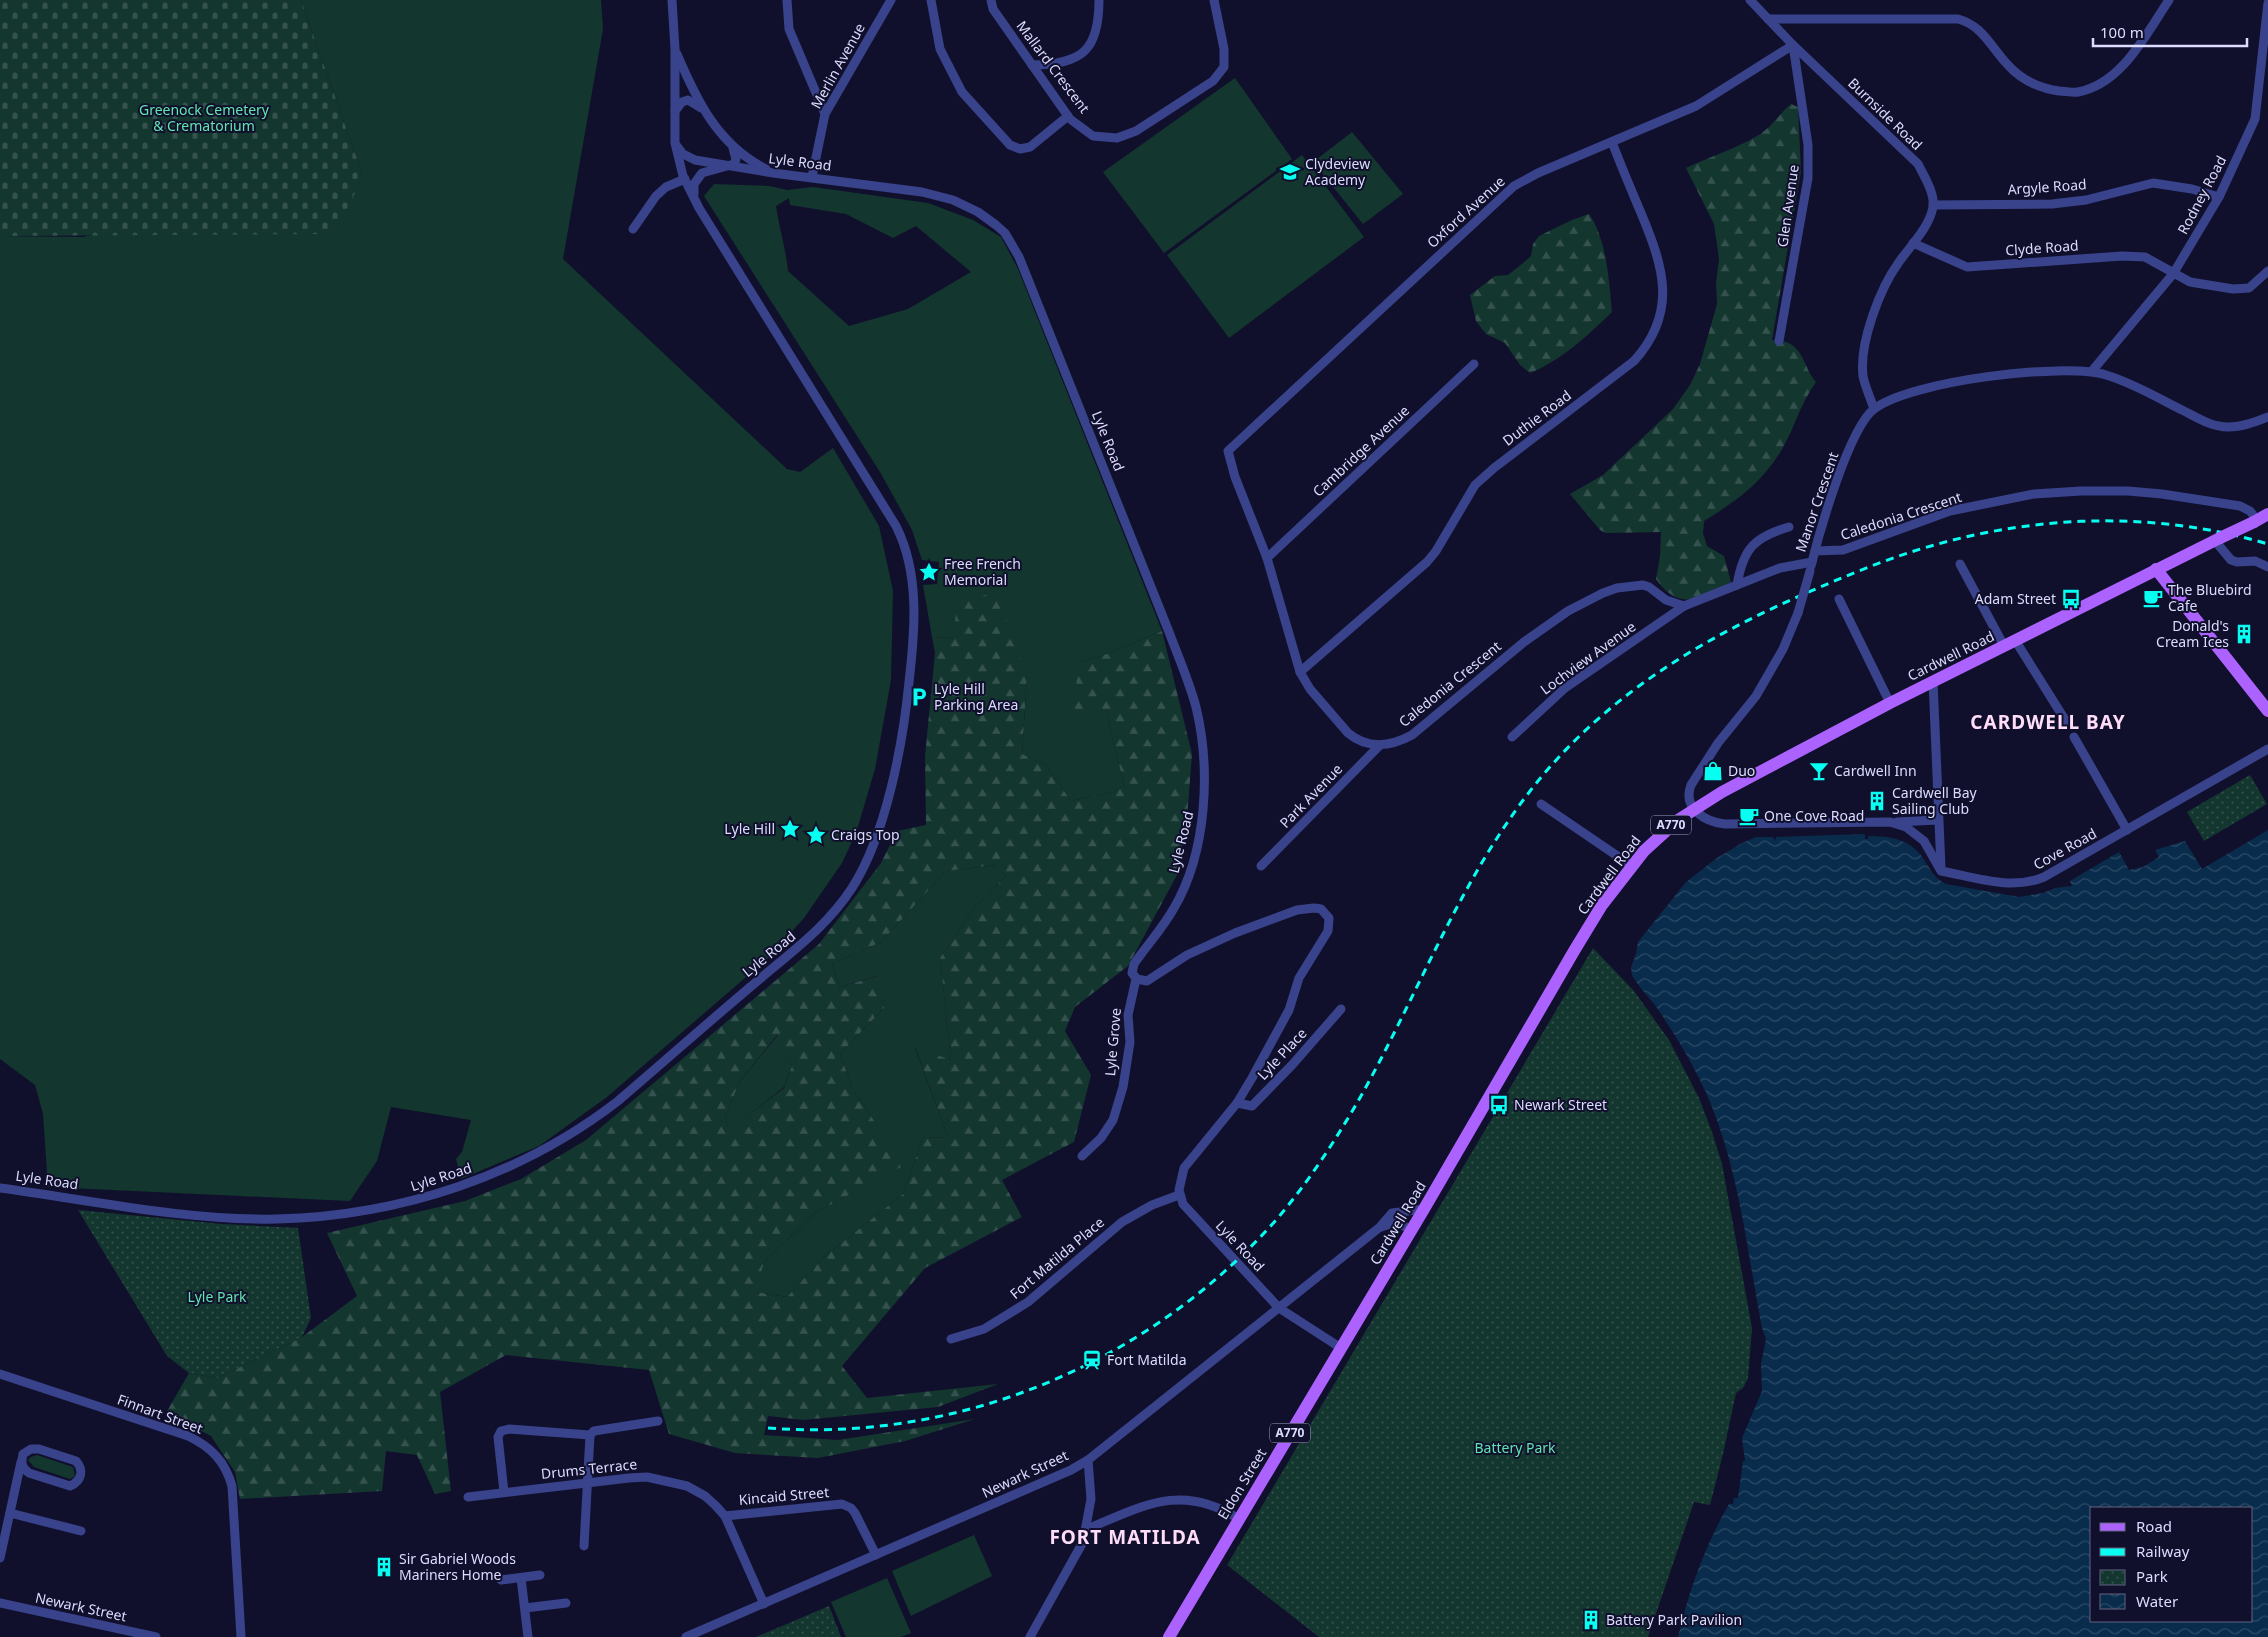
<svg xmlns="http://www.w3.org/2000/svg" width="2268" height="1637" font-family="'Noto Sans',sans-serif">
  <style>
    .grass { fill: #13362f; fill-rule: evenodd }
    .forest { fill: url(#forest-firs); fill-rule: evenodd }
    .cemetery { fill: url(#cemetery-stones) }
    .park { fill: url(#park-dots) }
    .water { fill: url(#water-waves); fill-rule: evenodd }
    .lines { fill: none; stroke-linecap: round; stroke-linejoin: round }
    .street { stroke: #39438c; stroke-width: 9 }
    .primary { stroke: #ac62ff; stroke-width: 12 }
    .rail { stroke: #07fff1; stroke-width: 3; stroke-dasharray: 8 6; stroke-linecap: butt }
    .street-bridge { stroke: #39438c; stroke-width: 9 }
    .primary-bridge { stroke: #ac62ff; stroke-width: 12 }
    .labels { text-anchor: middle; stroke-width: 4; stroke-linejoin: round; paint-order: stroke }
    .shield { fill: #11102c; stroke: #9e9fc0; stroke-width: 1 }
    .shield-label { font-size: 12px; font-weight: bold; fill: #dbdcff }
    .street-label { font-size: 14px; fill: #dbdcff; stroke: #11102c }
    .park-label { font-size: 14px; fill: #61e5af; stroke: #11102c }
    .poi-label { font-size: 14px; fill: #dbdcff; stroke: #11102c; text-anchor: start }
    .district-label { font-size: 19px; font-weight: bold; letter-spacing: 1px; fill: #ffddf8; stroke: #11102c }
  </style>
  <defs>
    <pattern id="forest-firs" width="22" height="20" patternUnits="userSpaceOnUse" patternTransform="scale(1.25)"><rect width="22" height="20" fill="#13362f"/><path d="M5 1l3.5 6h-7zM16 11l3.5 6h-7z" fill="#35524e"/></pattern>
    <pattern id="cemetery-stones" width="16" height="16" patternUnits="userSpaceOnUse" patternTransform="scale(1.25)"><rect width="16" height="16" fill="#13362f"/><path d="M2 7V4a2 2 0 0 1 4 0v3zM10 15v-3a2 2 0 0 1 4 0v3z" fill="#35524e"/></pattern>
    <pattern id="park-dots" width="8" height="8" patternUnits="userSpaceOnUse" patternTransform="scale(1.25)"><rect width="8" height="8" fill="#13362f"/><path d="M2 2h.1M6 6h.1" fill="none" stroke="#35524e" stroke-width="1.8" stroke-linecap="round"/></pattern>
    <pattern id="water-waves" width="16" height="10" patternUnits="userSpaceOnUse" patternTransform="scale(1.25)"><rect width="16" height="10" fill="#092c4c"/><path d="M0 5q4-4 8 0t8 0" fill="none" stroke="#2c4a67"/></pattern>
  </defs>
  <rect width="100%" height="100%" fill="#11102c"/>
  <g class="grass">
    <path d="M301,0H601L603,29L563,259L787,469L800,472L833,448L879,526L893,591L891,680L875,769L856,833L842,863L804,918L767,959L607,1097L539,1146L461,1179L456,1159L462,1152L471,1120L391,1107L377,1161L350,1201L48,1187L43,1114L35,1085L0,1059V236L83,237L362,173Z"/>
    <path d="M1235,78L1292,159L1164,253L1103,172Z"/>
    <path d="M1352,132L1403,194L1363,224L1313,162Z"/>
    <path d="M1302,155L1364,237L1229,338L1167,255Z"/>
    <path d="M714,184L769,186L787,190L813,187L928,203L973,220L1001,237L1018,269L1162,631L1107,654L1078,663L1107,716L1124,785L1114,792L1071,801L1046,765L1022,754L1027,677L954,638L932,637L923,585L937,584L939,562L922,560L912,530L880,472L704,196ZM789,198L790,205L846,214L893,238L916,226L971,272L908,309L849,326L788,271C786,249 779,228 776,206Z"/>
    <path d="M997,865L1006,876L975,907L940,958L951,1060L915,1048L948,1137L923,1138L903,1194L824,1257L787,1297L755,1292L764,1262L815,1213L900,1167L875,1122L853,1090L840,1054L884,1008L877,976L840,987L832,964L881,942L946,871Z"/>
    <path d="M778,1035L792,1066L784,1087L729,1131L725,1117L740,1081Z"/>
    <path d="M37,1455L73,1467L75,1476L70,1479L34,1467L28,1460L31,1457Z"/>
    <path d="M974,1535L992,1576L911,1616L892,1571Z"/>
    <path d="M887,1578L911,1633L901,1637H846L831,1602Z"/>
  </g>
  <g class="forest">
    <path d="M1791,104L1798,107L1801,171L1772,340C1778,341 1787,341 1792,345C1804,353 1806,371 1816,382C1800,404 1794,429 1781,451C1760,485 1736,501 1704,521L1703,533L1707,546L1724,556L1731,582C1700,599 1679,612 1656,579L1660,557L1661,532L1606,533L1600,530L1570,494L1603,475L1673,409L1690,385L1700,364L1717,304L1716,283L1719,259L1714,224L1686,168C1709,157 1735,149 1757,136C1771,128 1779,114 1791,104Z"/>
    <path d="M1589,214C1607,240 1609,281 1612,312C1587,336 1562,360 1530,373L1520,365L1505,343L1486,334L1476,321L1470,295L1495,276L1508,275L1522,264L1531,256L1533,244L1539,236L1572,220Z"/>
    <path d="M996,591L1027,677L1022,754L1046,765L1071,801L1114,792L1124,785L1107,716L1074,712L1078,663L1107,654L1162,631L1192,754L1187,819L1177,875L1128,966L1075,1007L1065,1031L1091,1075L1074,1142L1002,1180L1022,1217L925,1268L842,1366L867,1398L998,1384L938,1407L803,1420L768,1416L764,1435L838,1440L975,1419L905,1441L818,1458L735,1453L669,1434L649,1370L506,1355L440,1392L451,1491L435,1494L417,1455L386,1451L382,1491L240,1499L235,1472L211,1436L166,1413L189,1373L217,1378L302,1337L357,1296L327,1233L465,1201L521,1179L586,1140L819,944L881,863L897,831L926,825L925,756L935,653L932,637L954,638L956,606ZM996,865L1006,876L975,907L940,958L951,1060L915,1047L948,1137L923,1138L903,1194L824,1257L787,1297L756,1292L764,1262L815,1213L901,1167L875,1122L853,1090L840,1054L884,1008L878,976L840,987L832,964L881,942L946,871ZM777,1035L792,1066L784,1088L729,1130L725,1117L740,1081Z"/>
  </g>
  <path class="cemetery" d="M0,0H301L362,173L358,187L337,230L331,234H324L0,236Z"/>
  <g class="park">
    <path d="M2250,775L2267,804L2204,841L2187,812Z"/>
    <path d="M1593,948L1634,991L1669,1040L1699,1098L1712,1132L1722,1164L1752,1328L1748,1378L1743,1388L1736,1393L1723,1454L1710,1505L1694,1502L1648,1637H1319L1227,1565Z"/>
    <path d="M78,1210L222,1224L298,1228L311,1318L302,1337L217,1378L189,1373L167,1356Z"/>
    <path d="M829,1606L841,1637H756Z"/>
  </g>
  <path class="water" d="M2268,830V1637H1678C1689,1590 1705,1546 1729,1504H1733L1734,1498H1738L1743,1461H1745L1742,1438L1762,1391L1761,1364L1766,1339L1762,1328C1746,1245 1738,1157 1700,1080C1687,1054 1672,1030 1655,1005C1647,995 1638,986 1632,975L1631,967L1636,954L1638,942L1686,882L1717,858L1742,843L1756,837H1773L1775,841L1776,837L1865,834V839H1868V836C1890,836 1910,839 1923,858C1930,869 1934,878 1946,884L2019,897L2043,893L2055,888L2072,886L2070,881L2119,852L2129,870L2143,867L2159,857L2155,850L2185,841L2202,869ZM2092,1508H2252V1621H2092Z"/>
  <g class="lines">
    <g class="street">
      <path d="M787,0L789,29L825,114"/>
      <path d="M931,0L940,49L962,92L1010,145L1020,149L1030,147L1068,116"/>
      <path d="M991,0L993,9L1070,119L1093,136L1117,138L1136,131L1213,81L1224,67V49L1214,0"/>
      <path d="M1750,0L1793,45L1918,164C1924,176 1935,193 1933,207C1929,228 1911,245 1899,262C1880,288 1859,343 1863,376C1865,387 1871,399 1874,409"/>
      <path d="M1768,19H1958C1982,25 1991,47 2007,64C2021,80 2037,88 2059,91C2065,91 2073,93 2078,92C2122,84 2146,34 2169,0"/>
      <path d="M677,54C697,101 718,145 766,169"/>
      <path d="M1032,65C1082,64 1099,51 1099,0"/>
      <path d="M675,111L682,102L688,100L701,108"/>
      <path d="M676,145L683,154L695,160L773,173L922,192L953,200L978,212L996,225L1005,233L1019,257L1169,632C1178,656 1189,681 1196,707C1211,769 1207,852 1174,908C1163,928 1147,945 1134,964L1132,973L1137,979L1147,981L1187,955L1235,933L1297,910L1314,908L1321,909L1329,918L1328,931L1299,978L1289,1010L1252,1078L1237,1103L1184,1168L1179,1190L1183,1204L1279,1308L1341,1348"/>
      <path d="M812,177L825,114L891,0"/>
      <path d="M694,194V184L702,173L734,164L736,159L733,148"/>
      <path d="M1933,205L2052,204L2086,200L2153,183L2192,189L2219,197"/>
      <path d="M633,229L656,196L666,187L685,179"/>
      <path d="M1913,243L1967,267L2122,256L2145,257L2190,282L2233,289L2249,288L2268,271"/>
      <path d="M1779,341L1808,178V145L1793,45L1696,106L1538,173L1514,186L1228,451L1235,477L1267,558L1300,672L1310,689L1348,733C1367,749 1390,747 1412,735L1524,642L1568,611L1603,593L1617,588L1643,585L1649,587L1666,600L1684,606L1780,568L1812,562"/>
      <path d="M2092,371L2173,274L2219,197L2255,119L2268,3"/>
      <path d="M2216,542L2231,560L2237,562L2255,561L2268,567"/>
      <path d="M1815,551L1843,550L1950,511L2034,494L2081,491H2128L2162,494L2240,506L2250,511L2257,520"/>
      <path d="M1267,558L1474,364"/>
      <path d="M1960,564L2004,646"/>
      <path d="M1811,566C1819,533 1849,428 1874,409C1910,381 2063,362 2106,375C2133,383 2158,398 2182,410C2196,417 2211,427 2228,427C2242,427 2255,422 2268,417"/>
      <path d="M1737,585C1743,549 1754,537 1789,527"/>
      <path d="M1839,599L1890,703"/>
      <path d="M1798,613L1783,649L1756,696L1718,743L1691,785C1682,808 1705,822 1725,824L1890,822L1906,827L1924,841L1941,871C1974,877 2011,891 2044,877L2268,749"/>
      <path d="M2015,640L2067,723"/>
      <path d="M1300,672L1427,562L1436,551L1475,485L1494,468L1634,361C1678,312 1664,268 1641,213C1631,189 1621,166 1612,142"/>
      <path d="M1933,681L1941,868"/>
      <path d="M1512,737L1565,688L1684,606"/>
      <path d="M2074,737L2127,830"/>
      <path d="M1541,804L1632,866"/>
      <path d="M1897,822L1938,820"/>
      <path d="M1261,866L1380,745"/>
      <path d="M1237,1103L1252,1106L1292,1065L1341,1009"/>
      <path d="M1082,1156L1101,1138L1113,1120L1123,1087L1130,1042L1128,1015L1136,979"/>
      <path d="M0,1188C89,1200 188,1221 277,1219C400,1216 521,1176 618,1101C666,1060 713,1018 761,978C794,950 828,925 852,888C886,835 903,744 909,682C915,631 920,573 896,526L699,208L683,176L675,143V49L672,0"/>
      <path d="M1381,1227L1394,1223L1412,1229"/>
      <path d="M951,1339L984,1329L1028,1302L1122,1222L1152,1205L1179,1195"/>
      <path d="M0,1374L188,1436C211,1447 225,1461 232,1486L241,1637"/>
      <path d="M590,1435L594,1431L658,1421"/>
      <path d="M31,1449H39L76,1461C84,1470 82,1481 70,1486L29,1473C21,1467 21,1463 23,1454Z"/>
      <path d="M504,1492L498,1437L501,1431L509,1429L590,1435L584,1546"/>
      <path d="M468,1497L629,1478L647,1477L687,1486L705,1496L715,1505L725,1516L764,1604"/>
      <path d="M10,1513L81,1531"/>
      <path d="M725,1516L842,1504L851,1508L855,1513L876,1555"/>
      <path d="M1087,1529C1143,1506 1181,1482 1239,1519"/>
      <path d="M0,1558L21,1462"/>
      <path d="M521,1578L528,1637"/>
      <path d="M501,1580L540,1575"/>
      <path d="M0,1603L156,1637"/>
      <path d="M525,1608L566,1603"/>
      <path d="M686,1637L1071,1470L1088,1460L1380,1227L1392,1213L1424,1209"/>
      <path d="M1030,1637L1083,1542L1091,1499L1088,1460"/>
    </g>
    <g class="primary">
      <path d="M2254,522L2268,514"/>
      <path d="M2156,569L2268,711"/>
      <path d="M1169,1637L1424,1209L1574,951L1602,905L1644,851L1678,820L1722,792L1890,703L2220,538"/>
    </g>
    <path class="rail" d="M768,1428C959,1443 1149,1363 1276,1220C1307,1184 1333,1144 1357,1103C1418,996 1460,877 1538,781C1626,674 1743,617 1869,567C1996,517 2136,505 2268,544"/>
    <path class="street-bridge" d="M1798,613L1810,571"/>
    <path class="primary-bridge" d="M2220,538L2254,522"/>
  </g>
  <defs>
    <symbol id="school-bare" viewBox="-9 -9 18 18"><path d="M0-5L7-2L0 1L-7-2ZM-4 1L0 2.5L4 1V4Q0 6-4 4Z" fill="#07fff1" stroke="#11102c" stroke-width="2.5" paint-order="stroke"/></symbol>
    <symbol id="sight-bare" viewBox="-9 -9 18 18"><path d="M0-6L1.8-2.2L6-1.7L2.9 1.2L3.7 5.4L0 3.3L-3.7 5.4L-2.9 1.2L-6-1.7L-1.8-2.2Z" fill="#07fff1" stroke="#11102c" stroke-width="2.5" paint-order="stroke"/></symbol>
    <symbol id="cafe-bare" viewBox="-9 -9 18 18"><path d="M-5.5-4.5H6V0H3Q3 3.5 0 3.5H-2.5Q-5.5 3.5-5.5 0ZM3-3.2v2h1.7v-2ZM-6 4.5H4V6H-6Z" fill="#07fff1" stroke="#11102c" stroke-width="2.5" paint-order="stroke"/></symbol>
    <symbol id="bus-bare" viewBox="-9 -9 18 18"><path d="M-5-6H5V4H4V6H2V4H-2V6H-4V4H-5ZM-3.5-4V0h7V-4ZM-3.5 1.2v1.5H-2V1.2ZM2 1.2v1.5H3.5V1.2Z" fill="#07fff1" stroke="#11102c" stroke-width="2.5" paint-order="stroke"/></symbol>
    <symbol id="building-bare" viewBox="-9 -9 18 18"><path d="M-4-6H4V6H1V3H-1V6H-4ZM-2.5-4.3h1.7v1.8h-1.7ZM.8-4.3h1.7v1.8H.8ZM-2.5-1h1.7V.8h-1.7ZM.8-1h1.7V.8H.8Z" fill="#07fff1" stroke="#11102c" stroke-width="2.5" paint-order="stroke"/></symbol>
    <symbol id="parking-bare" viewBox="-9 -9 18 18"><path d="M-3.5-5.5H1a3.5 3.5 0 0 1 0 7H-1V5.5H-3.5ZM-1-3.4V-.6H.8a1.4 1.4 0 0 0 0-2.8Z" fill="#07fff1" stroke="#11102c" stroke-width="2.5" paint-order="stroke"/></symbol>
    <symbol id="shop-bare" viewBox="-9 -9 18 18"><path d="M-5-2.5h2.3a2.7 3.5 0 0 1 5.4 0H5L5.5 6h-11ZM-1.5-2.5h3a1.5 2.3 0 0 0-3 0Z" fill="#07fff1" stroke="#11102c" stroke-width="2.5" paint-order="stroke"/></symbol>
    <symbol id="bar-bare" viewBox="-9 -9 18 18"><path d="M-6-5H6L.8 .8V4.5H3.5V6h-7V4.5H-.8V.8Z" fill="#07fff1" stroke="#11102c" stroke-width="2.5" paint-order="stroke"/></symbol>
    <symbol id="station-bare" viewBox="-9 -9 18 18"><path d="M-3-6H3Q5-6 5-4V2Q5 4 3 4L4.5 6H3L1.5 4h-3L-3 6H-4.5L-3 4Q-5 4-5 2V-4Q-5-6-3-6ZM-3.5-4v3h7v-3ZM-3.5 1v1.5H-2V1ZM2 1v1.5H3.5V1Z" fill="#07fff1" stroke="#11102c" stroke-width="2.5" paint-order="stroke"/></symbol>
  </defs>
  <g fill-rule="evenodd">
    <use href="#school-bare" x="1276" y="158" width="28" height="28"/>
    <use href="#sight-bare" x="915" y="558" width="28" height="28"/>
    <use href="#cafe-bare" x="2139" y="584" width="28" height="28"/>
    <use href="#bus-bare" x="2057" y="585" width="28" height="28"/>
    <use href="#building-bare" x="2230" y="620" width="28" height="28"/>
    <use href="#parking-bare" x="905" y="683" width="28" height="28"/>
    <use href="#shop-bare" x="1699" y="757" width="28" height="28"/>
    <use href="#bar-bare" x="1805" y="757" width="28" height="28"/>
    <use href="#building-bare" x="1863" y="787" width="28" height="28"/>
    <use href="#cafe-bare" x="1735" y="802" width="28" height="28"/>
    <use href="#sight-bare" x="776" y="815" width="28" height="28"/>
    <use href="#sight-bare" x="802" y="821" width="28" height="28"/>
    <use href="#bus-bare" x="1485" y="1091" width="28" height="28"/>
    <use href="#station-bare" x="1078" y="1346" width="28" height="28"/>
    <use href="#building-bare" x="370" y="1553" width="28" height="28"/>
    <use href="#building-bare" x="1577" y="1606" width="28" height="28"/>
  </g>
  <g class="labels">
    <g class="shield">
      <rect x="1651" y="815.5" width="40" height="19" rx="4"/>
      <rect x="1270" y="1423.5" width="40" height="19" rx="4"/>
    </g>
    <g class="shield-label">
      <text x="1671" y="829">A770</text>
      <text x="1290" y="1437">A770</text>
    </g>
    <g class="street-label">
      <text transform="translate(838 66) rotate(-61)" y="5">Merlin Avenue</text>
      <text transform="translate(1053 67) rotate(53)" y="5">Mallard Crescent</text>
      <text transform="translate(1885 114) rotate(44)" y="5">Burnside Road</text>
      <text transform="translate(800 162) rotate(7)" y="5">Lyle Road</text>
      <text transform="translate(2047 187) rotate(-4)" y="5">Argyle Road</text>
      <text transform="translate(2202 195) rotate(-62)" y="5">Rodney Road</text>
      <text transform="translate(1788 206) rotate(-82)" y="5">Glen Avenue</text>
      <text transform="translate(1466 212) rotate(-42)" y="5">Oxford Avenue</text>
      <text transform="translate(2042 248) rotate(-4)" y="5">Clyde Road</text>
      <text transform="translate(1537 418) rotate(-37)" y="5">Duthie Road</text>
      <text transform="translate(1108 441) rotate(68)" y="5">Lyle Road</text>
      <text transform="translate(1361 451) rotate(-43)" y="5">Cambridge Avenue</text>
      <text transform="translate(1817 502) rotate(-71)" y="5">Manor Crescent</text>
      <text transform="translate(1901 516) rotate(-18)" y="5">Caledonia Crescent</text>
      <text transform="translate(1951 656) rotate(-26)" y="5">Cardwell Road</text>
      <text transform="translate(1588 658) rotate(-36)" y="5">Lochview Avenue</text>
      <text transform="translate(1450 684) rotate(-39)" y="5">Caledonia Crescent</text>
      <text transform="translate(1311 796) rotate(-46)" y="5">Park Avenue</text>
      <text transform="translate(1181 842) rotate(-76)" y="5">Lyle Road</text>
      <text transform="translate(2065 849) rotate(-29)" y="5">Cove Road</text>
      <text transform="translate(1609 875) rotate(-53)" y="5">Cardwell Road</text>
      <text transform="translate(769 954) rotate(-39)" y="5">Lyle Road</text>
      <text transform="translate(1113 1042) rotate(-85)" y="5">Lyle Grove</text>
      <text transform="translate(1282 1054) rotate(-47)" y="5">Lyle Place</text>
      <text transform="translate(441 1177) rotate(-18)" y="5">Lyle Road</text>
      <text transform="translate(47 1180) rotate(8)" y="5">Lyle Road</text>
      <text transform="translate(1398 1223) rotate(-59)" y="5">Cardwell Road</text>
      <text transform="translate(1240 1246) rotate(47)" y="5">Lyle Road</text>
      <text transform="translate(1057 1258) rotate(-40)" y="5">Fort Matilda Place</text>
      <text transform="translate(160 1414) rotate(20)" y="5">Finnart Street</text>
      <text transform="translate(589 1469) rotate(-6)" y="5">Drums Terrace</text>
      <text transform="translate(1025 1474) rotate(-25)" y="5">Newark Street</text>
      <text transform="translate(1242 1484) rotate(-59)" y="5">Eldon Street</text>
      <text transform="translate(784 1496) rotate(-5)" y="5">Kincaid Street</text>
      <text transform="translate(81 1607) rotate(12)" y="5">Newark Street</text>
    </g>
    <g class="park-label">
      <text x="204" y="115">Greenock Cemetery<tspan x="204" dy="16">&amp; Crematorium</tspan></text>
      <text x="217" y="1302">Lyle Park</text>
      <text x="1515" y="1453">Battery Park</text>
    </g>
    <g class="poi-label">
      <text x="1305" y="169">Clydeview<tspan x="1305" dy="16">Academy</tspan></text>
      <text x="944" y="569">Free French<tspan x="944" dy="16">Memorial</tspan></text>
      <text x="2168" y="595">The Bluebird<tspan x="2168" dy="16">Cafe</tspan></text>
      <text x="2056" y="604" text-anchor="end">Adam Street</text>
      <text x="2229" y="631" text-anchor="end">Donald's<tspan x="2229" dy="16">Cream Ices</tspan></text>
      <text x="934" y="694">Lyle Hill<tspan x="934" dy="16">Parking Area</tspan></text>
      <text x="1728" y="776">Duo</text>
      <text x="1834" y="776">Cardwell Inn</text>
      <text x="1892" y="798">Cardwell Bay<tspan x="1892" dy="16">Sailing Club</tspan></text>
      <text x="1764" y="821">One Cove Road</text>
      <text x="775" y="834" text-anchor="end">Lyle Hill</text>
      <text x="831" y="840">Craigs Top</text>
      <text x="1514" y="1110">Newark Street</text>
      <text x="1107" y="1365">Fort Matilda</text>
      <text x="399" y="1564">Sir Gabriel Woods<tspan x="399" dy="16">Mariners Home</tspan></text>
      <text x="1606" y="1625">Battery Park Pavilion</text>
    </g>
    <g class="district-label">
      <text x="2048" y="729">CARDWELL BAY</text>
      <text x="1125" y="1544">FORT MATILDA</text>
    </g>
  </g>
  <rect x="2090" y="1507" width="162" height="115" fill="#11102c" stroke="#626280"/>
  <rect x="2100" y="1523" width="25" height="8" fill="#ac62ff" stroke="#626280"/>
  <text x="2136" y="1532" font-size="15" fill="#dbdcff">Road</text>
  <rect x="2100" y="1548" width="25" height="8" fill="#07fff1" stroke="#626280"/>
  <text x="2136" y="1557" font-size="15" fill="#dbdcff">Railway</text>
  <rect x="2100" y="1570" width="25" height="15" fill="url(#park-dots)" stroke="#626280"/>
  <text x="2136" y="1582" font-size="15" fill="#dbdcff">Park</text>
  <rect x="2100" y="1594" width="25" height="15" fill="url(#water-waves)" stroke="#626280"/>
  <text x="2136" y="1607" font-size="15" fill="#dbdcff">Water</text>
  <path d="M2093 38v8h154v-8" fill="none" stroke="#dbdcff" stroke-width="2.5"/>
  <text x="2100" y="38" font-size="15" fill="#dbdcff" stroke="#11102c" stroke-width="4" paint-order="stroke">100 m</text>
</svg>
